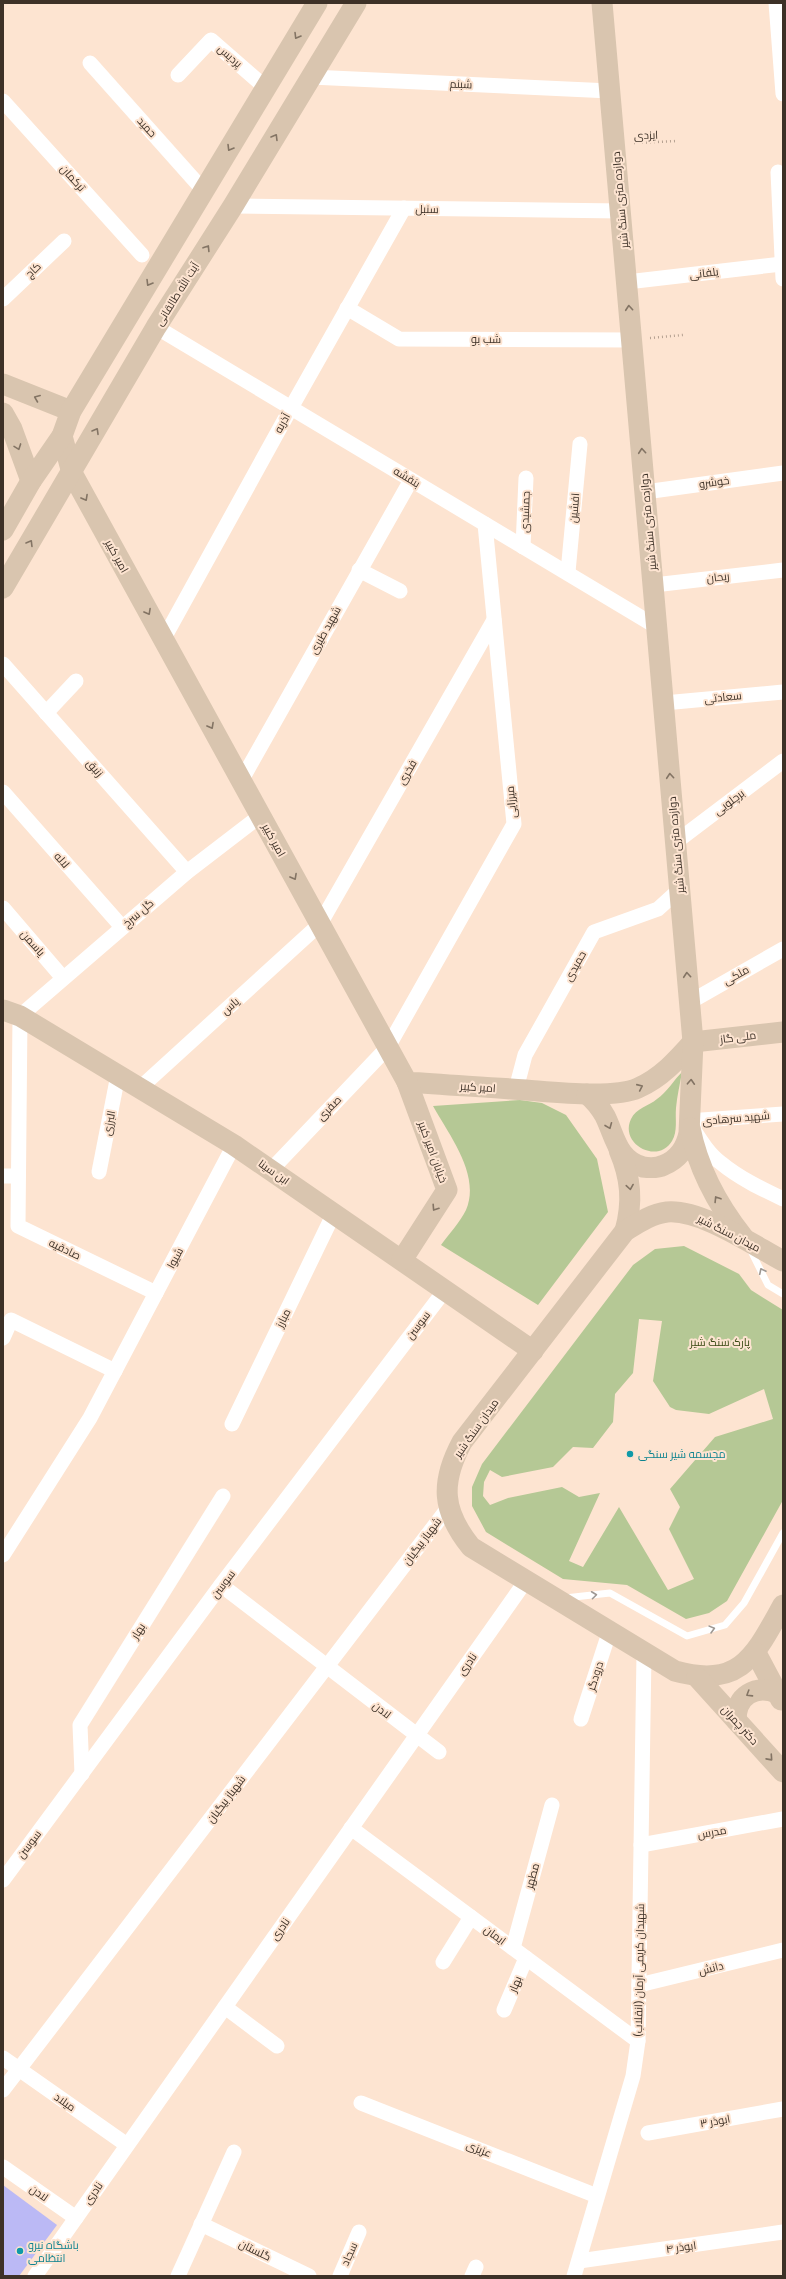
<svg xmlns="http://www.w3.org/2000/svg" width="786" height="2279" font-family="'Fira Sans Condensed',Cairo,sans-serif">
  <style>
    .green { fill: #b5c895; fill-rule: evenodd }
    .building { fill: #bbb9f5 }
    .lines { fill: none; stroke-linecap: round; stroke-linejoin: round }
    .path { stroke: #b5a191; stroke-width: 2.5; stroke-dasharray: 1 3; stroke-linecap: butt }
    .lane { stroke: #fff; stroke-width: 7 }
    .street { stroke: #fff; stroke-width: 15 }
    .secondary { stroke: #d9c5af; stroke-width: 21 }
    .oneway { stroke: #837464 }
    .oneway2 { stroke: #9e9893 }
    .culture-dot { fill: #0f9aa8; stroke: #fde4d1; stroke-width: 1.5 }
    .labels { text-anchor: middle; stroke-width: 4; stroke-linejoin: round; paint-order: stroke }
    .street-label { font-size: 11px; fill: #3d3127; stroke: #fde4d1 }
    .park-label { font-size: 11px; fill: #394913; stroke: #fde4d1 }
    .culture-label { font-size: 11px; fill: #0d838f; stroke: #fde4d1; text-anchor: start }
  </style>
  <rect width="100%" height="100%" fill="#fde4d1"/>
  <g class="green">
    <path d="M682,1072C680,1084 677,1096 676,1108C675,1119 678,1131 672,1141C658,1165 619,1144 631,1119C636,1108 649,1106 657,1099C667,1092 674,1080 682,1072Z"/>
    <path d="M520,1100L542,1103L566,1115L597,1159L608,1212L538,1305L441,1245C449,1234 460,1222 466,1210C481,1175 449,1135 433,1106Z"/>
    <path d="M684,1246L739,1274L751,1290L783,1310V1500L727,1601L709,1613L686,1619L627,1585L563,1579L486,1532L472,1506V1487L482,1464L633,1265L655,1249ZM639,1319L662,1321L653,1381L670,1407L676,1410L709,1414L764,1389L773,1419L715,1437L670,1489L680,1507L669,1529L694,1579L668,1590L619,1507L583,1567L569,1561L600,1493L579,1497L562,1487L508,1498L490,1505L483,1496L484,1482L490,1470L502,1477L553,1467L573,1447L593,1448L613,1422L615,1394L633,1373Z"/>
  </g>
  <path class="building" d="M3,2185L57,2225L19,2276H3Z"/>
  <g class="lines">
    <g class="path">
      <path d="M634,143L677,141"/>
      <path d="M650,338L683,335"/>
    </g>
    <g class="lane">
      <path d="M750,1249L768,1285L783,1294"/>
      <path d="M565,1598L610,1593L687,1636L725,1625L744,1603L783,1533"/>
    </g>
    <g class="street">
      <path d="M776,3L783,94"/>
      <path d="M90,63L204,191"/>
      <path d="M178,75L211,40L266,88"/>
      <path d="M311,77L610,91"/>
      <path d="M3,101L142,255"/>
      <path d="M778,172L783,279"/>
      <path d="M233,206L621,211"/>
      <path d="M627,282L782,264"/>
      <path d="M3,299L64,241"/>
      <path d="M347,308L399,339L632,340"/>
      <path d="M156,327L657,627"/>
      <path d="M645,492L783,473"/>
      <path d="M523,547L526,478"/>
      <path d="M359,570L400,591"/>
      <path d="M568,572L580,444"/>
      <path d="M654,585L783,570"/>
      <path d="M163,640L291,408L404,208"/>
      <path d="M3,664L187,872"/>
      <path d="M664,703L783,692"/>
      <path d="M46,713L76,681"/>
      <path d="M241,781L411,480"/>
      <path d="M3,792L122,927"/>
      <path d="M676,842L783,761"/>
      <path d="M3,908L63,978"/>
      <path d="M690,1002L783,949"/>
      <path d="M140,1088L320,924L494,620"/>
      <path d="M516,1089L525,1055L594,932L658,909L680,889"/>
      <path d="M783,1114L688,1121C698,1136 707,1153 721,1163C739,1178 762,1189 783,1199"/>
      <path d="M271,1170L388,1047L514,824L485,524"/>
      <path d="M99,1172L118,1075"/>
      <path d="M3,1176H18"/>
      <path d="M156,1293L18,1226L20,1016L187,872L260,816"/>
      <path d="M3,1338L11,1320L115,1371"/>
      <path d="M232,1424L334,1213"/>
      <path d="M3,1555L90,1418L234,1145"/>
      <path d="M221,1585L439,1752"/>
      <path d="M581,1719L609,1633"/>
      <path d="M82,1774L80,1725L223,1496"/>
      <path d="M351,1828L638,2041"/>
      <path d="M641,1845L783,1819"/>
      <path d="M3,1880L221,1585L445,1290"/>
      <path d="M513,1948L552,1805"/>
      <path d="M443,1962L471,1917"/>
      <path d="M639,1985L783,1950"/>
      <path d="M225,2007L277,2046"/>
      <path d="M504,2010L526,1958"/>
      <path d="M3,2058L127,2145"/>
      <path d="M3,2090L448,1508"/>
      <path d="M361,2103L597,2196"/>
      <path d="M648,2133L783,2109"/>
      <path d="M3,2167L76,2218"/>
      <path d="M201,2224L309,2276"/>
      <path d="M579,2261L783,2232"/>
      <path d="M35,2276L525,1582"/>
      <path d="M178,2276L234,2152"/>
      <path d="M340,2276L359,2232"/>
      <path d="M472,2276L476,2267"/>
      <path d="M574,2276L633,2076L638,2041L644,1654"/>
    </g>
    <g class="secondary">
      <path d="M3,384L71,411"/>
      <path d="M3,413L12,429L31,481"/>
      <path d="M62,436L72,473L407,1082C446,1085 486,1087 526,1090C553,1092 614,1099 638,1088C661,1078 677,1060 693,1042"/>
      <path d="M3,530L31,481L62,436L71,411L317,3"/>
      <path d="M3,588L156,327L233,206L356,3"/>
      <path d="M3,1010L20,1016L234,1145L533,1351"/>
      <path d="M693,1042L783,1032"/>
      <path d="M587,1094C594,1100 600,1107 605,1116C615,1136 617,1160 643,1167C650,1168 658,1168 664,1165C679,1159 686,1148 689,1133L693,1042L602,3"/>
      <path d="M690,1128C698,1169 717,1204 743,1237"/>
      <path d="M619,1150C631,1178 633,1202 625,1231"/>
      <path d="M402,1260L447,1190L407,1082"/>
      <path d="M783,1261C753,1245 701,1209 667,1212C651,1214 638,1223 625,1231L462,1442C440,1483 442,1511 471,1547L675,1671C741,1689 755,1655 783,1605"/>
      <path d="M756,1653L781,1700"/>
      <path d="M697,1677L783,1772"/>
      <path d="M736,1720C736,1696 755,1684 777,1693"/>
    </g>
  </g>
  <defs><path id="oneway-chevron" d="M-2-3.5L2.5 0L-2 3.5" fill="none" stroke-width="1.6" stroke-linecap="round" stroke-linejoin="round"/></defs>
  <g class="oneway">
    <use href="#oneway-chevron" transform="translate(297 36) rotate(121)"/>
    <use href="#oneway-chevron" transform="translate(275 137) rotate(-59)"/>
    <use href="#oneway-chevron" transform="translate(230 148) rotate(121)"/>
    <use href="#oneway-chevron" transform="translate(207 248) rotate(-58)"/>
    <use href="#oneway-chevron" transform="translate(149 283) rotate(121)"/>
    <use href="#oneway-chevron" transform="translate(629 308) rotate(-95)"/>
    <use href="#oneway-chevron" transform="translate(37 398) rotate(-158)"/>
    <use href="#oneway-chevron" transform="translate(96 431) rotate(-60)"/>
    <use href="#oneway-chevron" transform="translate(18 447) rotate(70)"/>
    <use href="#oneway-chevron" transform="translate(642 451) rotate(-95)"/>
    <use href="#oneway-chevron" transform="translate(85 498) rotate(61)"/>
    <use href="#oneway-chevron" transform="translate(30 543) rotate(-59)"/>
    <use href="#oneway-chevron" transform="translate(148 612) rotate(61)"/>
    <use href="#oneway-chevron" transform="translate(211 726) rotate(61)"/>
    <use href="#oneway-chevron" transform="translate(670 776) rotate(-95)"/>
    <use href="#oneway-chevron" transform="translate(294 877) rotate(61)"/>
    <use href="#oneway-chevron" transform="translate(687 975) rotate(-95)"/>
    <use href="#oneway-chevron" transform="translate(691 1082) rotate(-87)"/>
    <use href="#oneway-chevron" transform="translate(640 1087) rotate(-24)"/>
    <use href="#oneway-chevron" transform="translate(609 1126) rotate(68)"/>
    <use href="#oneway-chevron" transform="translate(630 1187) rotate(81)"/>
    <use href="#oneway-chevron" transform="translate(717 1199) rotate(-122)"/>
    <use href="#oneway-chevron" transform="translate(435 1208) rotate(123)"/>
    <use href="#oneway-chevron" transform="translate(749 1694) rotate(148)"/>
    <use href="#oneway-chevron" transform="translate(770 1758) rotate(48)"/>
  </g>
  <g class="oneway2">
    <use href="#oneway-chevron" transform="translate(762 1271) rotate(-116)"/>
    <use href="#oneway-chevron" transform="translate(594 1595) rotate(-7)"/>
    <use href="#oneway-chevron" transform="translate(712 1629) rotate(-15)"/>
  </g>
  <g class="culture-dot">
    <circle cx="630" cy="1454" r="4"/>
    <circle cx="20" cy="2251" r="4"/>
  </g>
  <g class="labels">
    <g class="street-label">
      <text transform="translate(230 56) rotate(41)" y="4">پردیس</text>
      <text transform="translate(461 84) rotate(3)" y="4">شبنم</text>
      <text transform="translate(147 127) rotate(48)" y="4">حمید</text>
      <text transform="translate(646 135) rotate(-2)" y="4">ایزدی</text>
      <text transform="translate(73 178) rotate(48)" y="4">ترکمان</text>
      <text transform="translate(620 200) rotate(-95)" y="4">دوازده متری سنگ شیر</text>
      <text transform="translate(427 209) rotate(1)" y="4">سنبل</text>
      <text transform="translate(33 270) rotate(-44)" y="4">کاج</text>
      <text transform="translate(704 273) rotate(-7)" y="4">یلفانی</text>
      <text transform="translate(177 294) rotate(-58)" y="4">آیت الله طالقانی</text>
      <text x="486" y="343">شب بو</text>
      <text transform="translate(282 423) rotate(-61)" y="4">آذربه</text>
      <text transform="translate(407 477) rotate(31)" y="4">بنفشه</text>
      <text transform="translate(714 482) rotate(-8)" y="4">خوشرو</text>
      <text transform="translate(574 508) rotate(-85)" y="4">افشین</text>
      <text transform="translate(525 512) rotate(-88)" y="4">جمشیدی</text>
      <text transform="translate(648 522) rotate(-95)" y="4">دوازده متری سنگ شیر</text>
      <text transform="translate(117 556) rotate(61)" y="4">امیر کبیر</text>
      <text transform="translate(718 577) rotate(-7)" y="4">ریحان</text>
      <text transform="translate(325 630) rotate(-61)" y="4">شهید طیری</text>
      <text transform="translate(723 697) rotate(-6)" y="4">سعادتی</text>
      <text transform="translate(95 768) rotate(49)" y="4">زنبق</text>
      <text transform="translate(407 772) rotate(-60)" y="4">فخری</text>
      <text transform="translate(511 802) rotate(-95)" y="4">میرزایی</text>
      <text transform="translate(729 802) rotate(-37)" y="4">برچلویی</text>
      <text transform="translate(274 840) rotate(61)" y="4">امیر کبیر</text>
      <text transform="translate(676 845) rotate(-95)" y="4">دوازده متری سنگ شیر</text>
      <text transform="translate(62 860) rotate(49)" y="4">لاله</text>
      <text transform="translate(138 913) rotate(-41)" y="4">گل سرخ</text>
      <text transform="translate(33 943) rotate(49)" y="4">یاسمن</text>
      <text transform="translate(575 966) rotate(-61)" y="4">حمیدی</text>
      <text transform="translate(736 975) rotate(-29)" y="4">ملکی</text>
      <text transform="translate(230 1006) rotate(-42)" y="4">یاس</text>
      <text transform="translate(738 1037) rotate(-7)" y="4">ملی گاز</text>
      <text transform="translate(478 1087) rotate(4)" y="4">امیر کبیر</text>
      <text transform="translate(329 1108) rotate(-46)" y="4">صفری</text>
      <text transform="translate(736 1118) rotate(-5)" y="4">شهید سرهادی</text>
      <text transform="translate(109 1123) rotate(-79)" y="4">البرزی</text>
      <text transform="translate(433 1152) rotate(70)" y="4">خیابان امیر کبیر</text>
      <text transform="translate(274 1172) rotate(35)" y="4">ابن سینا</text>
      <text transform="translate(729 1233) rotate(27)" y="4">میدان سنگ شیر</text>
      <text transform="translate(65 1249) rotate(26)" y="4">صادقیه</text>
      <text transform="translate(175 1258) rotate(-62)" y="4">شیوا</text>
      <text transform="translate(283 1318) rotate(-64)" y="4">مبارز</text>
      <text transform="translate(418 1325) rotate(-53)" y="4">سوسن</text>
      <text transform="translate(476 1428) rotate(-55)" y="4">میدان سنگ شیر</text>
      <text transform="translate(422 1541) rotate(-53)" y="4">شهباز بیگیان</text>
      <text transform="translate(223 1584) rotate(-53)" y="4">سوسن</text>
      <text transform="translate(138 1631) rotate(-58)" y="4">بهار</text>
      <text transform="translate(467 1664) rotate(-55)" y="4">نادری</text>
      <text transform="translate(595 1676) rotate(-72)" y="4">درودگر</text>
      <text transform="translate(382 1710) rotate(38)" y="4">لادن</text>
      <text transform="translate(740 1725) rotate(48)" y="4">دکتر چمران</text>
      <text transform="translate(226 1799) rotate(-53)" y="4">شهباز بیگیان</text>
      <text transform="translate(712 1832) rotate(-10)" y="4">مدرس</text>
      <text transform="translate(29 1844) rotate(-53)" y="4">سوسن</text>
      <text transform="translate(532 1876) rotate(-75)" y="4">مطهر</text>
      <text transform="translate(280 1929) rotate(-55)" y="4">نادری</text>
      <text transform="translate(495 1935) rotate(37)" y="4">ایمان</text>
      <text transform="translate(711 1968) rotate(-14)" y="4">دانش</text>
      <text transform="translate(639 1970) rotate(-89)" y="4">شهیدان کریمی آرمان (انقلاب)</text>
      <text transform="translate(515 1984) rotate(-67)" y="4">بهار</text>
      <text transform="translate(65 2102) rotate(35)" y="4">میلاد</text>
      <text transform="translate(715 2121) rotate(-10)" y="4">ابوذر ۳</text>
      <text transform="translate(479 2149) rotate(22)" y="4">عزیزی</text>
      <text transform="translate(39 2193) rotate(35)" y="4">لادن</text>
      <text transform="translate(93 2193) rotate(-55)" y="4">نادری</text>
      <text transform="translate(681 2247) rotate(-8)" y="4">ابوذر ۴</text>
      <text transform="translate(255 2250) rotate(26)" y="4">گلستان</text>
      <text transform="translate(349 2254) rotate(-66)" y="4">سجاد</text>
    </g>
    <g class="park-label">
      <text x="720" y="1346">پارک سنگ شیر</text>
    </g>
    <g class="culture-label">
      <text x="638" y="1458">مجسمه شیر سنگی</text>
      <text x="28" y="2249">باشگاه نیرو<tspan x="28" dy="13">انتظامی</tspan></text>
    </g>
  </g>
  <rect width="786" height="2279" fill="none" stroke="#3d3127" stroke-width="8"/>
</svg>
